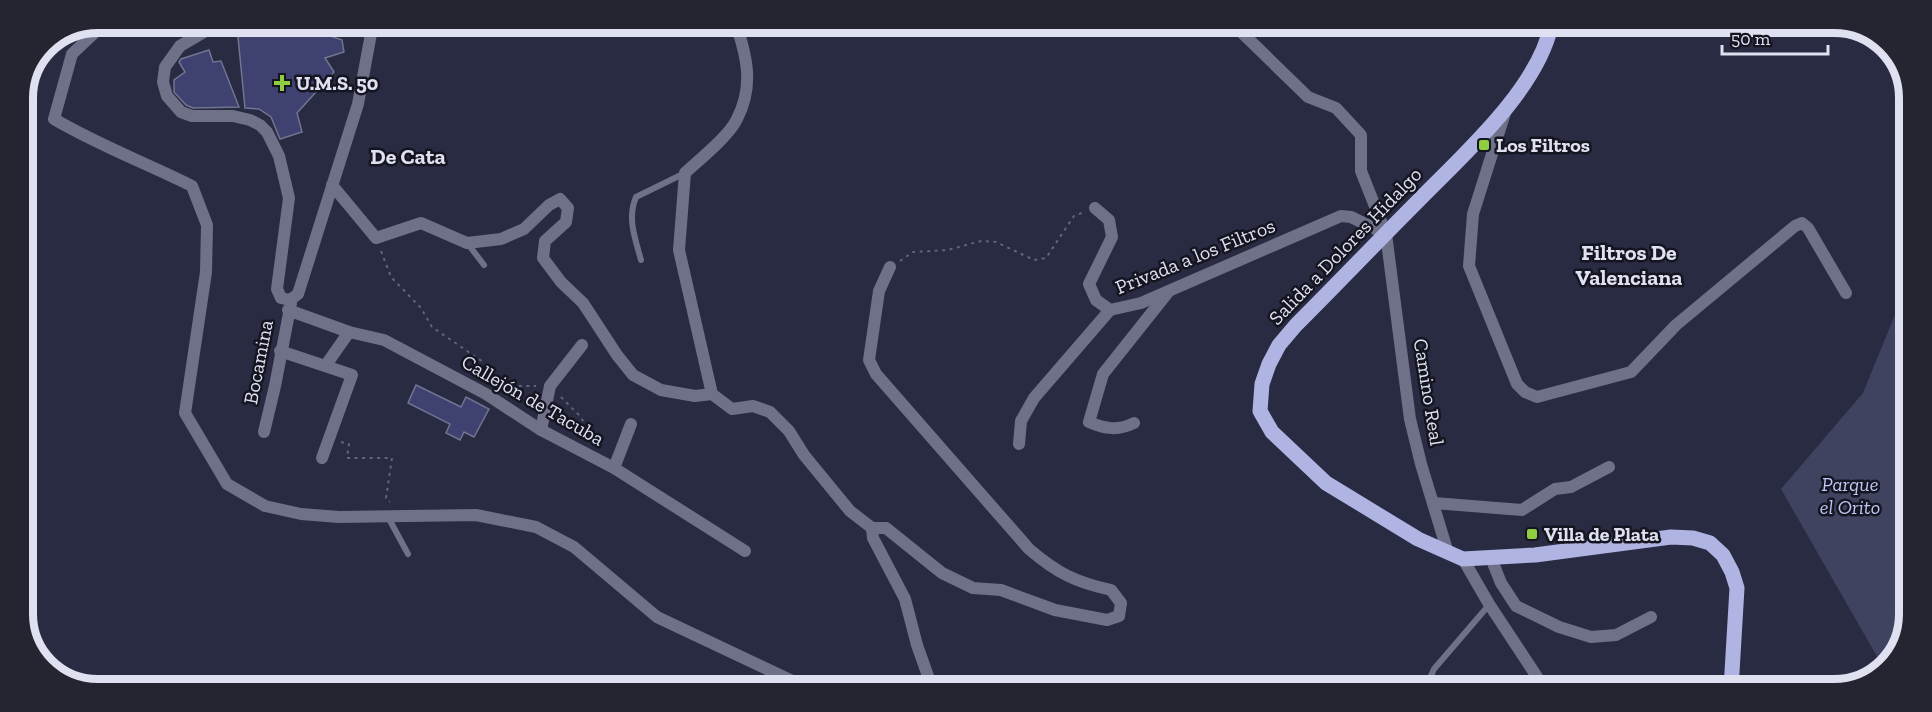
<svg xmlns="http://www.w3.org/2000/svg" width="1932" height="712" font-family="'Zilla Slab',serif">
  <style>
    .green { fill: #40435f }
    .building { fill: #3f4170; stroke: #727490; stroke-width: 1.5 }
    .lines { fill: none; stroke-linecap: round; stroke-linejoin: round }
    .path { stroke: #626479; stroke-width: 2; stroke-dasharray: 3 4.5; stroke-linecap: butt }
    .service { stroke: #6f7188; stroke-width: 6 }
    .minor { stroke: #6f7188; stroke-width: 12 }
    .tertiary { stroke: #6f7188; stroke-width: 12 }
    .primary { stroke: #afb4e3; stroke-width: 15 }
    .poi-dot { fill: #8fcd41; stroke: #141520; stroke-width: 2 }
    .labels { text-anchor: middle; stroke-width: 5; stroke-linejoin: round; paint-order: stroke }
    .poi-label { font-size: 20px; font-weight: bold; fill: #dfe1f1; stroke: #141520; text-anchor: start }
    .street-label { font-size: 20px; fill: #dfe1f1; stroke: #141520 }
    .park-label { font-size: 20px; font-style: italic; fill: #c1c6f5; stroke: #141520 }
    .quarter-label { font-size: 22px; font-weight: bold; fill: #dfe1f1; stroke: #141520 }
    .rim { fill: none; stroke: #dfe1f1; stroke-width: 8 }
  </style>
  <rect width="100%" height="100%" fill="#292b43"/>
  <path class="green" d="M1908,283L1905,639L1883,667L1781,489L1863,393Z"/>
  <g class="building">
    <path d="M282,23H327L330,36L342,40L344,52L325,58L334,72L297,113L302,132L280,139L271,117L259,109L245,108L238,37Z"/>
    <path d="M209,50L213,62L221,61L239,107L193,108L186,105L174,92V80L185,72L179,62L181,59Z"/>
    <path d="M416,385L461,407L466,397L489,409L474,437L464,432L460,440L446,433L450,424L408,403Z"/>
  </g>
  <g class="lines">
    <g class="path">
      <path d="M381,251L391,277L421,308L432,327L486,364L502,386H536"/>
      <path d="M900,261L913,252L948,250L981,241L996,242L1034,260L1046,258L1074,216L1084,212"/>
      <path d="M561,397L580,416L598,445"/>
      <path d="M341,442L349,444L347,458H392L386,498L390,502"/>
    </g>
    <g class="service">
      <path d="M468,244L484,265"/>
      <path d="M641,260C635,238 627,218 636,197L685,173"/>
      <path d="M388,517L408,554"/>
      <path d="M1425,689L1434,669L1489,605"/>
    </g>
    <g class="minor">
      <path d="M105,23L72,54L54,119C98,145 146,163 192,186L207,225L206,272L185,413L227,484L265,506L301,514L339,517L476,515L536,527L574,547L657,617L805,687"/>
      <path d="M736,24C747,57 754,86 737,119C729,136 700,159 685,173L679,250L712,394L732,409L753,406L770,412L789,431L804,455L850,511L872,528H886L942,573L973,588L1001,590L1055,610L1107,620L1119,616L1121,603L1111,590C1075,582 1057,573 1029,549L876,374L869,360L879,291L890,267"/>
      <path d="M1234,25L1308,97L1336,108L1361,135V171L1386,234L1410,419L1421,464L1448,553"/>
      <path d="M1505,113L1473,214L1469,266L1517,384L1525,392L1537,397L1631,372L1676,325L1795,226L1802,223L1808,228L1846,293"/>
      <path d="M332,185L376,238L421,223L467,243L501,239L524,229L549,205L560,199L568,208L566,222L545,241L543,258L561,282L583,303L617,355L633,375L661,390L695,396L712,394"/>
      <path d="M1095,208L1109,220L1112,237L1089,284L1096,300L1110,310L1141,303L1341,216L1351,217L1386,234"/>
      <path d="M288,310L349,332L384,340L486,394L541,430L614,468L745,551"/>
      <path d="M280,351L352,375L322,458"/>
      <path d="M326,365L349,332"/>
      <path d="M1134,423C1118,431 1105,429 1089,422L1103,374L1169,291"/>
      <path d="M541,430L550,386L582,345"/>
      <path d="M264,432L275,386L291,303"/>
      <path d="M1019,444L1021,421L1034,398L1110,310"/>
      <path d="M614,468L631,424"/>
      <path d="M1434,503L1522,510L1555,489L1571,487L1609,467"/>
      <path d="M872,528L873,538L905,599L917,645L928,676L927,687"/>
      <path d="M1491,558L1501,583L1516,606L1559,627L1591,637L1616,635L1651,617"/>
      <path d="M1463,559L1489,604L1545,689"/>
    </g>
    <path class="tertiary" d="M219,23L180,46L165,67L163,82L167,96L181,112L192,116H233L250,120L260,125L267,132L279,156L289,198L277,289L281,298L290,300L298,294L358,104L373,23"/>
    <path class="primary" d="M1551,26C1537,90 1463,155 1418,201C1377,242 1337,284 1296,325L1279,345L1269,364L1262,384L1260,411L1272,432L1326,483L1418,539L1463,559L1535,555L1671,537L1693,538L1710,543L1723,555L1732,572L1737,588L1731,689"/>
  </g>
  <g class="poi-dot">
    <path d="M279 74h6v6h6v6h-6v6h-6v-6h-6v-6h6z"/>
    <rect x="1478" y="139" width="12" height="12" rx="3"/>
    <rect x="1526" y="528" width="12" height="12" rx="3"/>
  </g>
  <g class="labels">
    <g class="poi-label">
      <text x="296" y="90">U.M.S. 50</text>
      <text x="1496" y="152">Los Filtros</text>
      <text x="1544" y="541">Villa de Plata</text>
    </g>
    <g class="street-label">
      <text transform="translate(1345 246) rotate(-46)" y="7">Salida a Dolores Hidalgo</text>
      <text transform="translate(1195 256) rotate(-22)" y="7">Privada a los Filtros</text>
      <text transform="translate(258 362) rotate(-79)" y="7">Bocamina</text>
      <text transform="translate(1429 392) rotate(81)" y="7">Camino Real</text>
      <text transform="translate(533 400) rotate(30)" y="7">Callejón de Tacuba</text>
    </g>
    <g class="park-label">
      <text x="1850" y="491">Parque<tspan x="1850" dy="23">el Orito</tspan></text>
    </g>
    <g class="quarter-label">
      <text x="408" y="164">De Cata</text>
      <text x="1629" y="260">Filtros De<tspan x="1629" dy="25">Valenciana</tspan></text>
    </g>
  </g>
  <path d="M0 0H1932V712H0ZM98 33H1834A65 65 0 0 1 1899 98V614A65 65 0 0 1 1834 679H98A65 65 0 0 1 33 614V98A65 65 0 0 1 98 33Z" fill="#242531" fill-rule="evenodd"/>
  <path class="rim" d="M98 33H1834A65 65 0 0 1 1899 98V614A65 65 0 0 1 1834 679H98A65 65 0 0 1 33 614V98A65 65 0 0 1 98 33Z"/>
  <path d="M1722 45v9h106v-9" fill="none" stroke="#dfe1f1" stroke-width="3"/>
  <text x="1731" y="45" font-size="18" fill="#dfe1f1" stroke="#141520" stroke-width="4.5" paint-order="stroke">50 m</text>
</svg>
